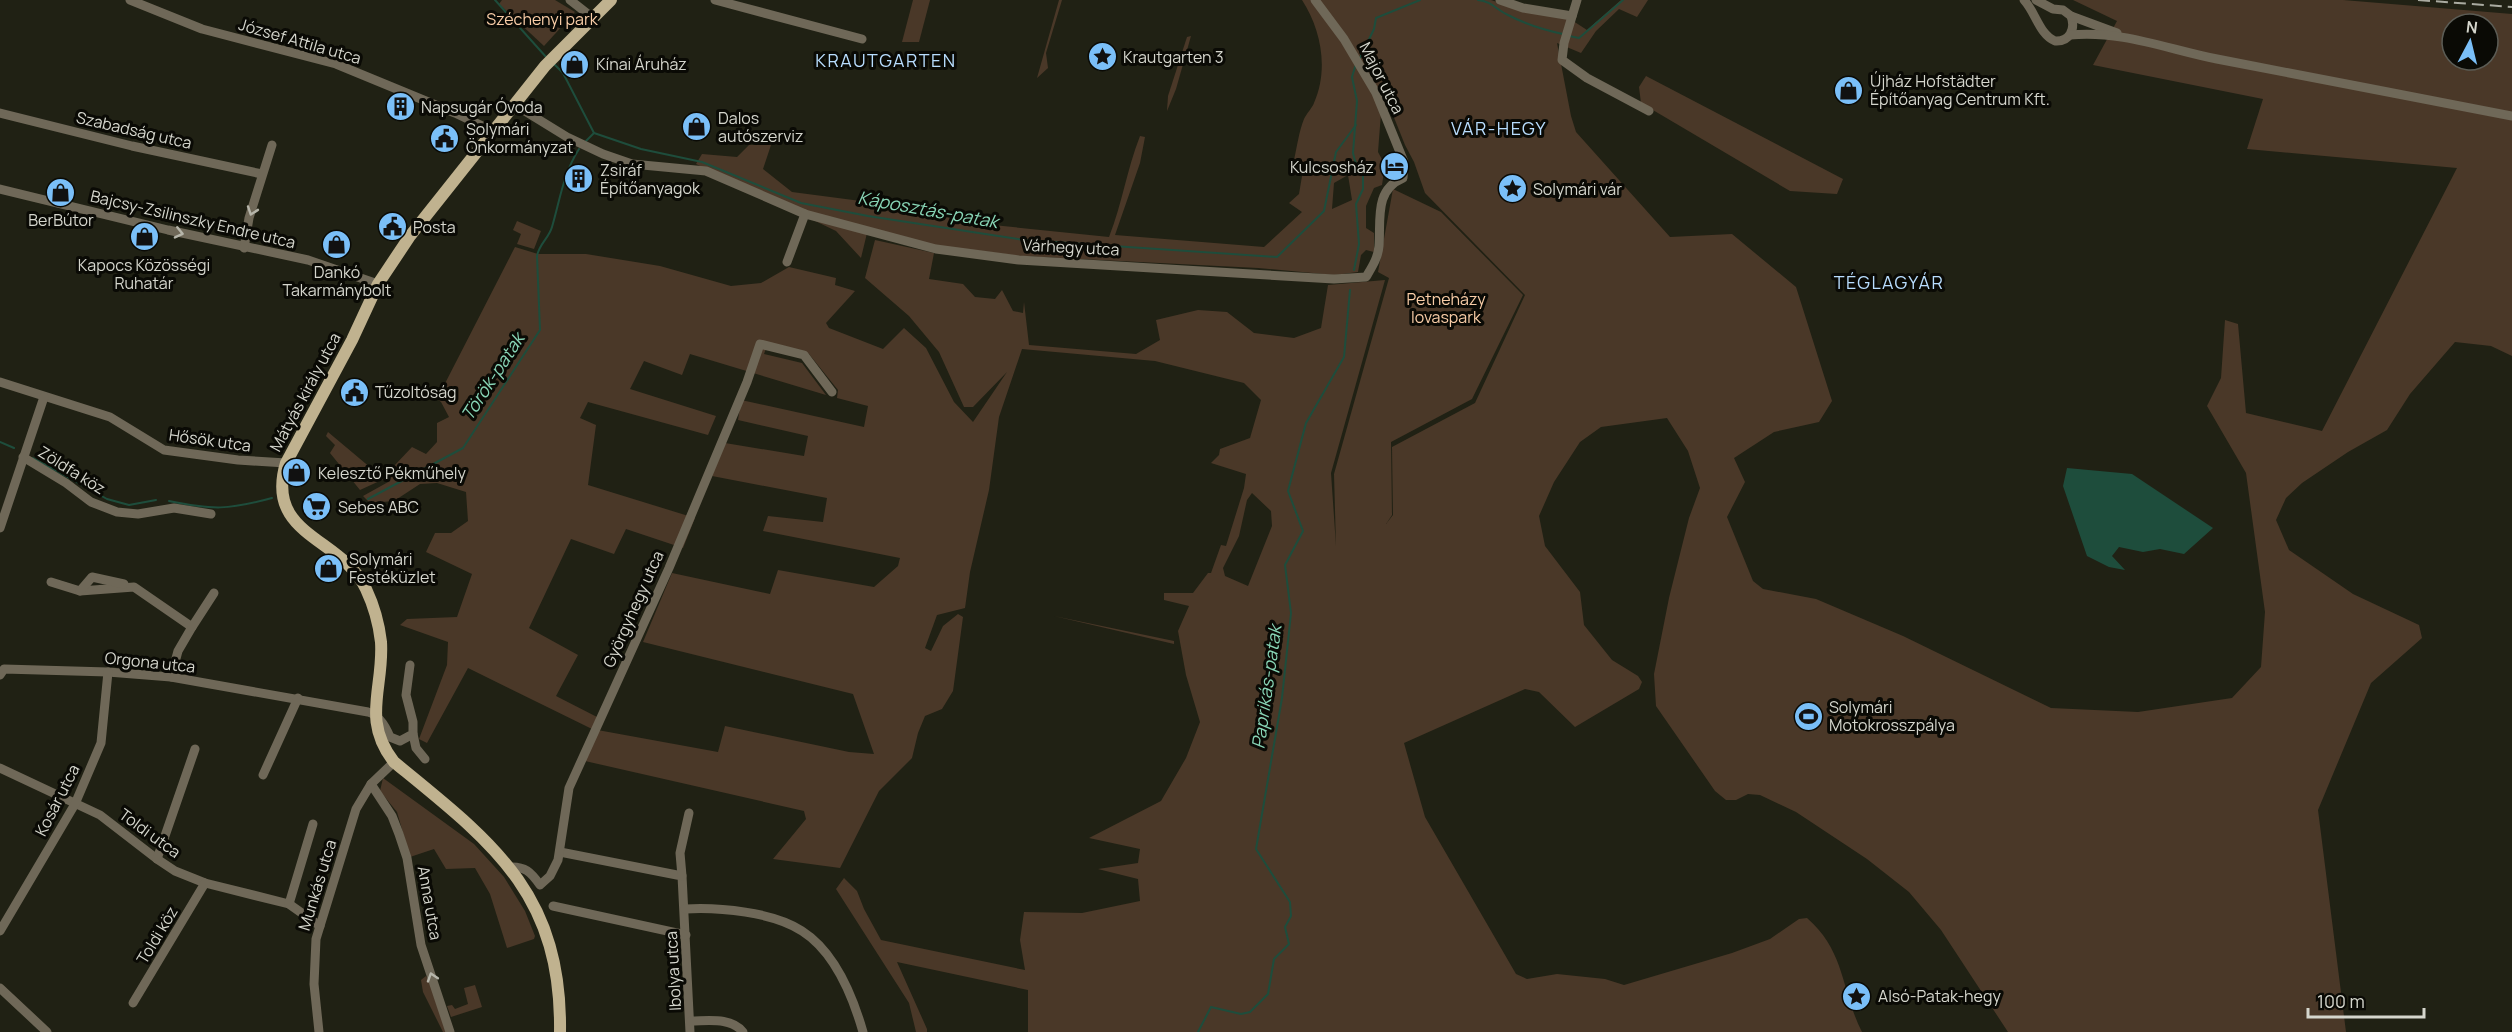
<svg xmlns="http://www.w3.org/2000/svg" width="2512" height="1032" font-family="Manrope,sans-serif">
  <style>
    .green { fill: #4a3828; fill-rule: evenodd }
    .water { fill: #1e4d3c }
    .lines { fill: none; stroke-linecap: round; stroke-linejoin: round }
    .stream { stroke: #1e4d3c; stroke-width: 2 }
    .minor { stroke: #6f6858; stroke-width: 9 }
    .major { stroke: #c0b28f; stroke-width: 12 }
    .rail { stroke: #aaaba1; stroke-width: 2; stroke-dasharray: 12 6; stroke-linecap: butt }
    .oneway { stroke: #b6b5aa }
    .labels { text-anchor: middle; stroke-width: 6; stroke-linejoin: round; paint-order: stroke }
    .park-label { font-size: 16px; fill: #f9cda7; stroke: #0a0a05 }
    .street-label { font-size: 16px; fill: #d5d6cd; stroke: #0a0a05 }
    .poi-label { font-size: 16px; fill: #d5d6cd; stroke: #0a0a05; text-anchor: start }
    .neighbourhood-label { font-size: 18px; letter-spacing: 1.5px; fill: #b8ddfe; stroke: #0a0a05 }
    .water-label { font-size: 18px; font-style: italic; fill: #88d5b6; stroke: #0a0a05 }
  </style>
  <rect width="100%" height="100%" fill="#202114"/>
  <g class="green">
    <path d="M502,0H555L575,12L544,46L499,4Z"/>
    <path d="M913,0H930L919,42H902Z"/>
    <path d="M1059,0H1062L1046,53L1048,68L1037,78Z"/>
    <path d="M1302,0H1491L1521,10L1567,17L1587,30L1621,0H1648L1637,17L1619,9L1596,31L1581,53L1557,43L1571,116L1576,132L1670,237L1732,234L1796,287L1832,401L1819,422L1774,432L1734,458L1745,482L1727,517L1753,581L1763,589L1816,599L1903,636L2051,708L2138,712L2232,698L2261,667L2265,612L2246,473L2207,406L2221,378L2225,320L2238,324L2246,413L2322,431L2457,168L2247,149L2263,99L2093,65L2117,21L2073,0H2343L2512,14V356L2491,346L2455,342L2410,394L2387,430L2348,452L2302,483L2286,498L2276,520L2289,550L2353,594L2419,625L2422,638L2371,683L2318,810L2346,1032H2008L1941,930L1909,892L1867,859L1796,812L1760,795L1748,794L1736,800H1726L1715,791L1656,706L1654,674L1669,598L1689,518L1700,488L1688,451L1667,418L1601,427L1580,442L1554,482L1539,516L1545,546L1580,592L1584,625L1612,660L1638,676L1642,682L1639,689L1575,727L1539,692L1525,689L1404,743L1425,817L1516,974L1527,979L1557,974L1605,979L1624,985L1732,953L1770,939L1799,919L1807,918C1846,952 1841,991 1862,1032H1028V990L897,962L927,1029V1032H916L909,1003L836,889L844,878L857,891L864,909L881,940L1025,970L1020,940L1024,912L1082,913L1140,901L1138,879L1098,869L1138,863L1140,849L1089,838L1161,801L1186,758L1200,722L1186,675L1178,631L1189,606L1164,600V593H1193L1208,573H1211L1221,545L1226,546L1244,488L1246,474L1211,463L1219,455L1220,449L1250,438L1261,400L1244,383L1155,361L1022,349L999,417L989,490L970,572L965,608L937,615L925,648L931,651L943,626L958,614L963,617L953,691L942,709L925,716L918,733L912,758L879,791L840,868L773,859L806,819L804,811L585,761L592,729L468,668L427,743L419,739L447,665L448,642L400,625L407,619L457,617L472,574L426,552L435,533H451L468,521L466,492L437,483L420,484L394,501L370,503L363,496L390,481L394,466L412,447L426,454L437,442V423L449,417L441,402L437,399L515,247L538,254H586L660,266L731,286L761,283L789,267L836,278L835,285L855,291L826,323L829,328L883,349L904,328L926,348L954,402L973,422L1007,372L973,407H964L939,352L909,316L865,278L875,240L934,253L929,279L963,284L975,297L995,299L1002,290L1013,311L1023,313L1024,302L1029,345L1136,354L1160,340L1156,320L1198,310L1227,312L1254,333L1294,338L1321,328L1328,285L1385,280L1331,473L1336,546L1334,474L1389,278L1378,272L1393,189L1441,212L1523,295L1472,399L1391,442L1392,515L1386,524L1393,515L1392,447L1475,403L1525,295L1425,193L1414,162L1405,145L1389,105L1381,113L1378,152L1385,165L1382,185L1374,188L1366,206V228L1374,233V252L1366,250L1361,255L1358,272L1334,275L1258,268L1021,256L933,245L868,229L861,258L836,231L696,164L702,154L737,157L749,145H771L763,169L792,192L876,203L993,225L1109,237C1122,204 1127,169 1140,136L1145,137L1140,163L1115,235L1264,247L1302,212L1289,203L1299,194L1303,170L1294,160C1297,147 1299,131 1304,119C1307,113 1312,108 1314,103C1329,69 1321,29 1302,0ZM2452,24H2488V60H2452ZM1348,175L1352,200L1332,209L1334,183ZM767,346L801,350L809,354L838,390L837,398L868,406L864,427L741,400L738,420L808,436L804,456L725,443L712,476L827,498L823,522L768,516L763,531L900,558L898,566L874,587L778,570L770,594L672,573L643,642L853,694L874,754L849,752L725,726L718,752L592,729L597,717L556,696L578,655L529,628L571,539L614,554L626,529L683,548L695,518L588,485L596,425L580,418L588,402L708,435L716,416L630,389L644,361L682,375L690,354L826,395L802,363L764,354ZM1252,493L1271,511L1272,526L1248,586L1225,576L1223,568L1239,536L1247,500Z"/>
    <path d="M1191,36L1176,89L1167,111L1168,96L1187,37Z"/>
    <path d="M1646,76L1843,179L1837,194L1790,191L1641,103L1639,87Z"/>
    <path d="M517,221L541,231L534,249L517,244L521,234L513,230Z"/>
    <path d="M328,432L384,479L360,490L330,453L335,445L326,436Z"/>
    <path d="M1054,616L1174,641V644Z"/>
    <path d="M383,778L474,844L504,877L525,911L535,936L534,939L507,948L490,894L475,868L446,869L434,849L410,857L397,812L380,791Z"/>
    <path d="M426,976L430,982L446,1032H443L423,992L421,980Z"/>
    <path d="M475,985L482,1007L451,1017L447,1006L452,1005L455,1009L468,1004L464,988Z"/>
  </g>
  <path class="water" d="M2067,468L2132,474L2213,528L2184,554L2160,549L2143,552L2119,547L2112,556L2125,570L2109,567L2087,556L2063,486Z"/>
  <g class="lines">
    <g class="stream">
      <path d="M495,0L547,58"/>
      <path d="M1478,0C1491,1 1497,10 1508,15C1525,24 1544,30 1563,34"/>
      <path d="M1569,36L1579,38L1623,0"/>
      <path d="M1359,60L1374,29L1376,18L1420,0"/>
      <path d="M554,64L563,73L594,133L641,149L702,162L801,203L868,216L1024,240L1277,257L1324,211L1336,152L1356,125"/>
      <path d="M586,141L594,133"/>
      <path d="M1354,270L1359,244L1356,204L1363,189V176L1355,161L1353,153L1357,101L1352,77L1356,64"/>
      <path d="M0,442L14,448"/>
      <path d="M33,458L107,499L129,505L156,500"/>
      <path d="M368,499L463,448L540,330L537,256C539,244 549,238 552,227C560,200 563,174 579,149"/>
      <path d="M169,501C213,510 228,510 272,498"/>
      <path d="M1198,1032L1211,1007L1241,1014L1250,1012L1268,994L1274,959L1289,944L1285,927L1291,916L1290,902L1256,849L1282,698L1291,613L1285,565L1303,531L1288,491L1306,423L1344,357L1350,290"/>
    </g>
    <g class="minor">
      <path d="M130,0L202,29L336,64L455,113L493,131"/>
      <path d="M570,0L593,18"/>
      <path d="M715,0L862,39"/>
      <path d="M1500,0L1523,8L1572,16"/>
      <path d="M1577,0L1564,43L1562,60L1587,78L1649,111"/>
      <path d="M2024,0C2036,13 2039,34 2055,41C2069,42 2076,30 2071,16"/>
      <path d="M2036,0L2053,9L2063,10L2071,16L2117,33"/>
      <path d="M2070,35C2121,30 2167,49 2217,59C2315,78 2414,97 2512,116"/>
      <path d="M515,105L567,137L603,154L632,164L706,171L805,214L936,249L1019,260L1334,279L1366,277C1372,267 1378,258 1379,246C1381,220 1374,190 1403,178L1404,162L1376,93L1344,39L1315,0"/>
      <path d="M0,113L132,146L262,174"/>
      <path d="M0,189L168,230L308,260L378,284"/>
      <path d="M244,248L249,218L272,145"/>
      <path d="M787,262L805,214"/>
      <path d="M0,382L110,417L164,450L238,460L286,463"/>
      <path d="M23,457L66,483L91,502L117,512L138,514L174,508L211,514"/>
      <path d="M0,528L44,397"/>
      <path d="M51,582L80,591L134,587L192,627L178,651L171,677"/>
      <path d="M80,591L92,577L124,584"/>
      <path d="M192,627L214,593"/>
      <path d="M0,675L4,669L108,672L171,677L368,712C379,715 386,727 390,737L400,741L413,734V722L406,695L410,665"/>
      <path d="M413,734L416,748L425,759"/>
      <path d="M0,768L100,815L157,859L175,871L205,883L289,904L320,926"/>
      <path d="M263,775L298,698"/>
      <path d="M371,784L392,816L399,834L407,858L421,945L450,1032"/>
      <path d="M560,852L682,876L690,1032"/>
      <path d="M157,859L195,749"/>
      <path d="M509,867C525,866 531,872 540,885L550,876L558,860L569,788L669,568L747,382L760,344L804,355L832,392"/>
      <path d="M682,876L680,853L689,813"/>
      <path d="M289,904L313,824"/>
      <path d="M553,906L686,935"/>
      <path d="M685,909C718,907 774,912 802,931C835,952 853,997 863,1032"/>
      <path d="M0,931L75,804L101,743L108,672"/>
      <path d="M0,988L47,1032"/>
      <path d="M133,1003L205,883"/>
      <path d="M691,1021C708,1021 731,1017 743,1032"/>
      <path d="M319,1032L314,984L316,939L356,809L371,784L394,762"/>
    </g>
    <path class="major" d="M560,1032C562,893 492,842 394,762C361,720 384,688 381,642C379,624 374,606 366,589C342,537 264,536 286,463L352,340L378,284L410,236L545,66L611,0"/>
    <path class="rail" d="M2418,0L2512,7"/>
  </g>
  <defs><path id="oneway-chevron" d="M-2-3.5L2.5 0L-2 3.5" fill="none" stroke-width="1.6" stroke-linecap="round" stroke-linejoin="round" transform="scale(1.5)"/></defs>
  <g class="oneway">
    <use href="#oneway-chevron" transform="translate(252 211) rotate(109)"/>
    <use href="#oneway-chevron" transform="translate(179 233) rotate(13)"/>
    <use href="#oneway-chevron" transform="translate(432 977) rotate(-108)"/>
  </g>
  <defs>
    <symbol id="sight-disc" viewBox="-11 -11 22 22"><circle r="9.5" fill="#7abff8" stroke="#0a0a05"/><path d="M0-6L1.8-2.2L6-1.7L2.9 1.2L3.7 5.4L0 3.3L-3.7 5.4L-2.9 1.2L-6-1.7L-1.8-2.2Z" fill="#111"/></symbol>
    <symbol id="shop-disc" viewBox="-11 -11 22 22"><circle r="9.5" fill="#7abff8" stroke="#0a0a05"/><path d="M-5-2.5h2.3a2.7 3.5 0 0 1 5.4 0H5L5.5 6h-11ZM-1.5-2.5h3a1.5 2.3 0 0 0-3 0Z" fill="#111"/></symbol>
    <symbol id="building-disc" viewBox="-11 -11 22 22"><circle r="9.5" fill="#7abff8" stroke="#0a0a05"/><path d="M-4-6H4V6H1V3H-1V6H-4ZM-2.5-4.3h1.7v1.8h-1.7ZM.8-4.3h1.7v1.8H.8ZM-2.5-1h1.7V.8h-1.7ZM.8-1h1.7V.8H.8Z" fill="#111"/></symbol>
    <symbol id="civic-disc" viewBox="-11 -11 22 22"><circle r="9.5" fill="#7abff8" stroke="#0a0a05"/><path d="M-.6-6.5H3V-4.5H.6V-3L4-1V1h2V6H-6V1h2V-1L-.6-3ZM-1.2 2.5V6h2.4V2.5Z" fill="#111"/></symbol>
    <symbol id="hotel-disc" viewBox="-11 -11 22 22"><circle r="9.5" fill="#7abff8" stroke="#0a0a05"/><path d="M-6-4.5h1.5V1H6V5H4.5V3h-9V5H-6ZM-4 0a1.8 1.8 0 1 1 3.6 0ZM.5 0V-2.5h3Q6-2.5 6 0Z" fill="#111"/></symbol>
    <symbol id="supermarket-disc" viewBox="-11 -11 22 22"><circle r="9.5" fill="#7abff8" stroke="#0a0a05"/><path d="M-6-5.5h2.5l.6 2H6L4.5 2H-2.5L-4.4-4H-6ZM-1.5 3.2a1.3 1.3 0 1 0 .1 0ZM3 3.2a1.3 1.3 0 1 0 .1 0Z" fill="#111"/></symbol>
    <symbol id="stadium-disc" viewBox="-11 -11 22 22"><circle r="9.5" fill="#7abff8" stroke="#0a0a05"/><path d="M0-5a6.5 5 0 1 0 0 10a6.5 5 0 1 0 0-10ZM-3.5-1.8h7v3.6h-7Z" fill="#111"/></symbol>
  </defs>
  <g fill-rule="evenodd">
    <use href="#sight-disc" x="1086" y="40" width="33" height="33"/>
    <use href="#shop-disc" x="558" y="48" width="33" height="33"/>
    <use href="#shop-disc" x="1832" y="74" width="33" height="33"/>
    <use href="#building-disc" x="384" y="90" width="33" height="33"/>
    <use href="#shop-disc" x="680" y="110" width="33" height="33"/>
    <use href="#civic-disc" x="428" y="122" width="33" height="33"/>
    <use href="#hotel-disc" x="1378" y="150" width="33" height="33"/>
    <use href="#building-disc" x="562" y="162" width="33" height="33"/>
    <use href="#sight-disc" x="1496" y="172" width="33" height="33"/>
    <use href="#shop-disc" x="44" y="176" width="33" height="33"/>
    <use href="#civic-disc" x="376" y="210" width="33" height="33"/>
    <use href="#shop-disc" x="128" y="220" width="33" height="33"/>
    <use href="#shop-disc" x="320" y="228" width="33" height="33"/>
    <use href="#civic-disc" x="338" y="376" width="33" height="33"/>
    <use href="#shop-disc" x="280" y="456" width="33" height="33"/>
    <use href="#supermarket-disc" x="300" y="490" width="33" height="33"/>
    <use href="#shop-disc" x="312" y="552" width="33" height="33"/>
    <use href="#stadium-disc" x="1792" y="700" width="33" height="33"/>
    <use href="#sight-disc" x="1840" y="980" width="33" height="33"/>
  </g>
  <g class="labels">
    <g class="park-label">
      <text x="542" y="25">Széchenyi park</text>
      <text x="1446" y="305">Petneházy<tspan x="1446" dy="18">lovaspark</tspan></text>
    </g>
    <g class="street-label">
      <text transform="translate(300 41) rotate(16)" y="6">József Attila utca</text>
      <text transform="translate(1382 78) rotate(63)" y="6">Major utca</text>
      <text transform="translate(134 130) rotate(13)" y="6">Szabadság utca</text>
      <text transform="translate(193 219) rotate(13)" y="6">Bajcsy-Zsilinszky Endre utca</text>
      <text transform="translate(1071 247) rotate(3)" y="6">Várhegy utca</text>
      <text transform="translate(305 392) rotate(-62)" y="6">Mátyás király utca</text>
      <text transform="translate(210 440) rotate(8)" y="6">Hősök utca</text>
      <text transform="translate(72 470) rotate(32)" y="6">Zöldfa köz</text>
      <text transform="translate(633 609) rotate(-66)" y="6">Györgyhegy utca</text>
      <text transform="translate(150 662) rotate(6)" y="6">Orgona utca</text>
      <text transform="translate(57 800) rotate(-63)" y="6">Kosár utca</text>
      <text transform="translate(150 833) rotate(36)" y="6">Toldi utca</text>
      <text transform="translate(317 885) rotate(-73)" y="6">Munkás utca</text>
      <text transform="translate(430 903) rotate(80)" y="6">Anna utca</text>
      <text transform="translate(157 935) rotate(-59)" y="6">Toldi köz</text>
      <text transform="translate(673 971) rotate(-93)" y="6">Ibolya utca</text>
    </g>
    <g class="poi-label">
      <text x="1123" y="63">Krautgarten 3</text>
      <text x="596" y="70">Kínai Áruház</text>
      <text x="1870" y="87">Újház Hofstädter<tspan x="1870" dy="18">Építőanyag Centrum Kft.</tspan></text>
      <text x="421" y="113">Napsugár Óvoda</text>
      <text x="718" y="124">Dalos<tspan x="718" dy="18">autószerviz</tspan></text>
      <text x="466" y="135">Solymári<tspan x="466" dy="18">Önkormányzat</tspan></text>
      <text x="1374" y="173" text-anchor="end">Kulcsosház</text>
      <text x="600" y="176">Zsiráf<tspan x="600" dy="18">Építőanyagok</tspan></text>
      <text x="1533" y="195">Solymári vár</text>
      <text x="61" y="226" text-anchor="middle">BerBútor</text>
      <text x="413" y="233">Posta</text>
      <text x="144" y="271" text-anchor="middle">Kapocs Közösségi<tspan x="144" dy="18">Ruhatár</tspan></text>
      <text x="337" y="278" text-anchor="middle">Dankó<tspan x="337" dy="18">Takarmánybolt</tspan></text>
      <text x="375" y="398">Tűzoltóság</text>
      <text x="318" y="479">Kelesztő Pékműhely</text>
      <text x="338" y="513">Sebes ABC</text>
      <text x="349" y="565">Solymári<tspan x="349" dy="18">Festéküzlet</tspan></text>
      <text x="1829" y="713">Solymári<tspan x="1829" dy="18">Motokrosszpálya</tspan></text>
      <text x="1878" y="1002">Alsó-Patak-hegy</text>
    </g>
    <g class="neighbourhood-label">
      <text x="886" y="67">KRAUTGARTEN</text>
      <text x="1499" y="135">VÁR-HEGY</text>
      <text x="1889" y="289">TÉGLAGYÁR</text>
    </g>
    <g class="water-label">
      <text transform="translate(928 210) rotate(10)" y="6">Káposztás-patak</text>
      <text transform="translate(493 377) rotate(-57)" y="6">Török-patak</text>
      <text transform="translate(1267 687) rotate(-82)" y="6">Paprikás-patak</text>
    </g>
  </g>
  <g transform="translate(2470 42) rotate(7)"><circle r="28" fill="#0a0a05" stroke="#5b5c55" stroke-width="1.5"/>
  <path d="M0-4.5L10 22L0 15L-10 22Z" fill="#7abff8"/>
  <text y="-9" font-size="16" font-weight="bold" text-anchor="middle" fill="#d5d6cd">N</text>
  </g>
  <path d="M2308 1008v9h116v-9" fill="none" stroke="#d5d6cd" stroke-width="3"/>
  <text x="2317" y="1008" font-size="18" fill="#d5d6cd" stroke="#0a0a05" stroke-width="4.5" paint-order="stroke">100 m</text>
</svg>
